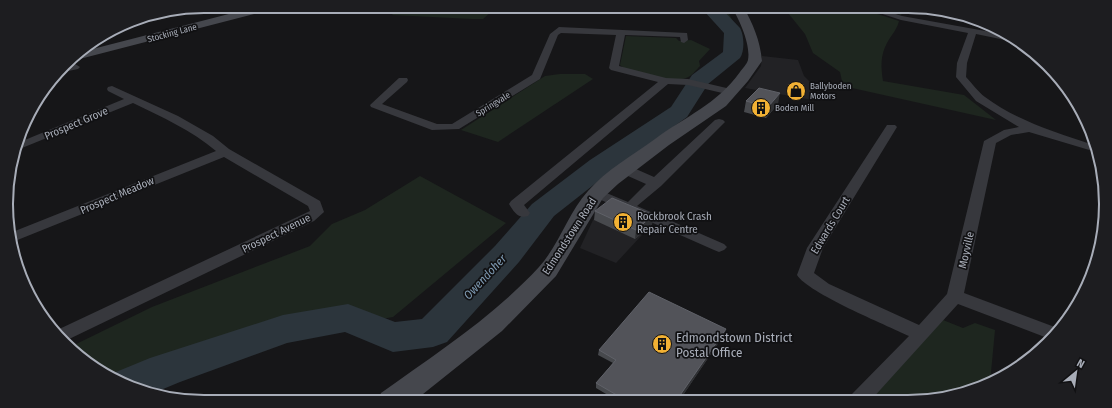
<svg xmlns="http://www.w3.org/2000/svg" width="1112" height="408" font-family="'Fira Sans Condensed',sans-serif">
  <style>
    .built { fill: #222225 }
    .green { fill: #1e261f }
    .water { fill: #2c353c }
    .lines { fill: none; stroke-linecap: round; stroke-linejoin: round }
    .river { fill: #2c353c; fill-rule: evenodd }
    .street { fill: #37383d; fill-rule: evenodd }
    .secondary { fill: #45474d; fill-rule: evenodd }
    .wall { fill: #47494d }
    .shaded-wall { fill: #2f3033 }
    .building { fill: #525359; stroke: #5f6168 }
    .labels { text-anchor: middle; stroke-width: 3.5; stroke-linejoin: round; paint-order: stroke }
    .far-street-label { font-size: 9px; fill: #a8adb8; stroke: #111113 }
    .far-poi-label { font-size: 9px; fill: #a8adb8; stroke: #111113; text-anchor: start }
    .street-label { font-size: 11px; fill: #a8adb8; stroke: #111113 }
    .poi-label { font-size: 11px; fill: #a8adb8; stroke: #111113; text-anchor: start }
    .water-label { font-size: 12px; font-style: italic; fill: #7f9bb3; stroke: #111113 }
    .near-poi-label { font-size: 13px; fill: #a8adb8; stroke: #111113; text-anchor: start }
    .rim { fill: none; stroke: #a8adb8; stroke-width: 2 }
  </style>
  <rect width="100%" height="100%" fill="#161618"/>
  <g class="built">
    <path d="M762,56L798,60L804,76L812,84L813,100L745,88L761,66Z"/>
    <path d="M608,203L653,223L616,263L580,248L593,220Z"/>
  </g>
  <g class="green">
    <path d="M399,6L418,8L427,6H447V9L475,6H530L535,8L533,14L491,12L483,19H472L392,15Z"/>
    <path d="M705,6H724L733,21H717Z"/>
    <path d="M777,6H853L899,21C897,30 891,35 887,43C880,56 881,67 883,81L964,95L996,120L843,86L840,72L813,53L805,34L788,13Z"/>
    <path d="M871,6H905L901,15Z"/>
    <path d="M626,36L676,38L679,41L691,40L710,49L699,61L700,66C696,70 691,77 686,78C674,83 629,74 620,65Z"/>
    <path d="M560,74H585L593,79L498,142L461,130L545,76Z"/>
    <path d="M420,176L506,223L393,317L311,332L193,372L148,393L84,361L70,347L152,307L310,246L332,224L365,210Z"/>
    <path d="M943,320L963,328L975,323L995,330L990,383L934,400H868Z"/>
  </g>
  <path class="water" d="M197,7V8L121,28L140,17Z"/>
  <g class="lines">
    <path class="river" d="M702,6H719L740,28C744,35 745,51 740,58L708,84L687,117L610,172L554,216L519,262L447,342L433,347L393,352L345,332L287,343L180,382L151,394L114,376L116,372L150,358L283,315L348,304L395,322L422,319L495,246L532,204L590,160L671,107L692,75L723,52L724,33L704,11Z"/>
    <g class="street">
      <path d="M858,6H870L902,16L1002,34L1013,39L1010,41L976,34L967,63L966,77C972,83 978,92 985,97C1017,121 1055,132 1093,145L1096,152L1029,132L1011,135L996,143L964,293L1060,329L1050,339L958,304L871,400H849L852,394L909,336C886,325 808,293 797,275L807,248L887,125H895L897,127L823,248L814,273L829,284L919,325L947,294L984,141L1004,130L1019,127L976,101L956,77L957,63L968,33L901,20Z"/>
      <path d="M559,27L687,33L688,40L684,43L681,42L680,37L625,35L619,66L666,78L688,79L735,90L736,92L731,95L688,85L668,84L524,205L530,213L528,216C518,219 514,212 509,204L511,201L658,82L611,70L609,68L616,35L561,33L558,35L540,79L459,129L432,130L371,107L370,105L399,78H407L408,80L407,82L382,104L437,124H452L532,75L550,34Z"/>
      <path d="M75,64L80,67L78,69L59,73L64,67Z"/>
      <path d="M112,86L178,116L213,136L229,149L320,201L324,212L314,221L65,341L55,331L310,211L308,206L224,157L10,243V233L216,151C191,130 162,117 133,103L17,150L20,142L124,99L108,91L107,89L108,87Z"/>
      <path d="M719,119L723,120L725,122L661,186L637,206L724,244L727,247L724,250L719,252L714,250L592,196L590,193L592,190L597,189L628,202L646,184L619,172L618,169L619,166H629L654,177L715,120Z"/>
    </g>
    <g class="secondary">
      <path d="M260,6H279L277,8L68,62L77,53Z"/>
      <path d="M731,6H743C753,24 760,40 762,61L748,81L726,106L669,145L618,184L603,198L556,276L502,331L413,402H377L381,393C435,354 493,317 539,267C559,245 568,213 588,191C606,170 633,155 655,139C686,116 716,105 740,72C742,69 747,64 748,60C751,44 739,19 731,6Z"/>
    </g>
  </g>
  <g class="wall">
    <path d="M746,101L778,104L766,118L744,112Z"/>
    <path d="M595,211L652,224L635,239L594,220Z"/>
    <path d="M725,333L679,401H618L596,388V383L613,363L598,355L599,350Z"/>
  </g>
  <g class="shaded-wall">
    <path d="M780,93L778,104L766,118L768,107Z"/>
    <path d="M653,215L652,224L635,239L636,230Z"/>
    <path d="M726,329L725,333L679,401H676Z"/>
  </g>
  <g class="building">
    <path d="M759,88L780,93L768,107L746,101Z"/>
    <path d="M612,198L653,215L636,230L595,211Z"/>
    <path d="M649,292L726,329L676,401H627L596,383L616,360L599,350Z"/>
  </g>
  <defs>
    <symbol id="shop-disc" viewBox="-11 -11 22 22"><circle r="9.5" fill="#f2b134" stroke="#111113"/><path d="M-5-2.5h2.3a2.7 3.5 0 0 1 5.4 0H5L5.5 6h-11ZM-1.5-2.5h3a1.5 2.3 0 0 0-3 0Z" fill="#111"/></symbol>
    <symbol id="building-disc" viewBox="-11 -11 22 22"><circle r="9.5" fill="#f2b134" stroke="#111113"/><path d="M-4-6H4V6H1V3H-1V6H-4ZM-2.5-4.3h1.7v1.8h-1.7ZM.8-4.3h1.7v1.8H.8ZM-2.5-1h1.7V.8h-1.7ZM.8-1h1.7V.8H.8Z" fill="#111"/></symbol>
  </defs>
  <g fill-rule="evenodd">
    <use href="#shop-disc" x="785" y="80" width="22" height="22"/>
    <use href="#building-disc" x="750" y="97" width="22" height="22"/>
    <use href="#building-disc" x="612" y="211" width="22" height="22"/>
    <use href="#building-disc" x="651" y="333" width="22" height="22"/>
  </g>
  <g class="labels">
    <g class="far-street-label">
      <text transform="translate(172 33) rotate(-15)" y="3">Stocking Lane</text>
      <text transform="translate(493 104) rotate(-32)" y="3">Springvale</text>
    </g>
    <g class="far-poi-label">
      <text x="810" y="89">Ballyboden<tspan x="810" dy="10">Motors</tspan></text>
      <text x="775" y="111">Boden Mill</text>
    </g>
    <g class="street-label">
      <text transform="translate(76 123) rotate(-23)" y="4">Prospect Grove</text>
      <text transform="translate(117 195) rotate(-23)" y="4">Prospect Meadow</text>
      <text transform="translate(830 225) rotate(-59)" y="4">Edwards Court</text>
      <text transform="translate(276 233) rotate(-26)" y="4">Prospect Avenue</text>
      <text transform="translate(569 236) rotate(-57)" y="4">Edmondstown Road</text>
      <text transform="translate(966 250) rotate(-77)" y="4">Moyville</text>
    </g>
    <g class="poi-label">
      <text x="637" y="220">Rockbrook Crash<tspan x="637" dy="13">Repair Centre</tspan></text>
    </g>
    <g class="water-label">
      <text transform="translate(485 277) rotate(-47)" y="4">Owendoher</text>
    </g>
    <g class="near-poi-label">
      <text x="676" y="342">Edmondstown District<tspan x="676" dy="15">Postal Office</tspan></text>
    </g>
  </g>
  <path d="M0 0H1112V408H0ZM204 13H908A191 191 0 0 1 1099 204V204A191 191 0 0 1 908 395H204A191 191 0 0 1 13 204V204A191 191 0 0 1 204 13Z" fill="#1d1d20" fill-rule="evenodd"/>
  <path class="rim" d="M204 13H908A191 191 0 0 1 1099 204V204A191 191 0 0 1 908 395H204A191 191 0 0 1 13 204V204A191 191 0 0 1 204 13Z"/>
  <g transform="translate(1076 372) rotate(29)" stroke="#111113" stroke-width="3" paint-order="stroke">
  <path d="M0-3L7 15L0 10L-7 15Z" fill="#a8adb8"/>
  <text y="-6" font-size="11" font-weight="bold" text-anchor="middle" fill="#a8adb8">N</text>
  </g>
</svg>
